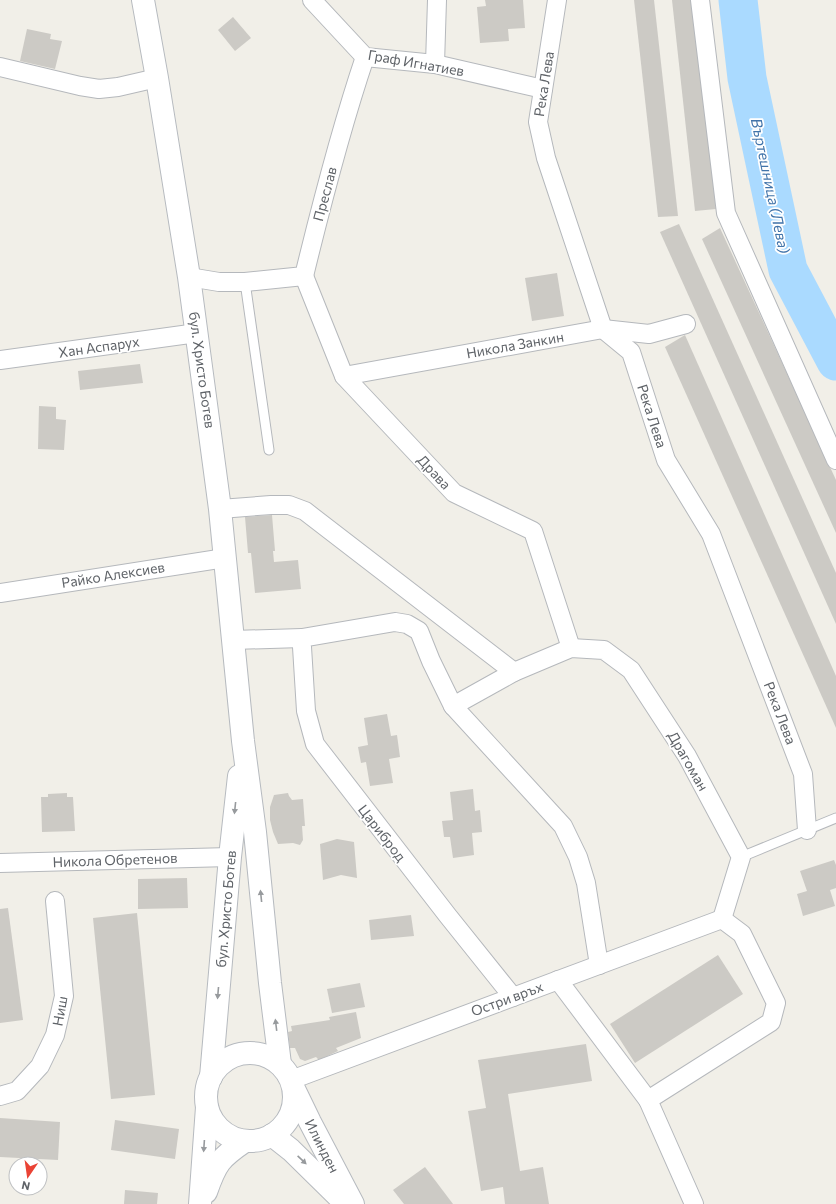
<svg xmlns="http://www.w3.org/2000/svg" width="836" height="1204" font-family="Commissioner,sans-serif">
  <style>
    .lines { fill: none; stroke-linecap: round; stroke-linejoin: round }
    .river { stroke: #aadaff; stroke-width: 39 }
    .building { fill: #cccac5 }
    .lane-casing { stroke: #b5b8bc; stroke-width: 11 }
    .street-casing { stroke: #b5b8bc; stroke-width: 20 }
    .secondary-casing { stroke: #b6babf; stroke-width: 24 }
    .lane { stroke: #fff; stroke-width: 9 }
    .street { stroke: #fff; stroke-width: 18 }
    .secondary { stroke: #fff; stroke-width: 22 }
    .oneway { fill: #979a9d }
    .labels { text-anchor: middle; stroke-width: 3.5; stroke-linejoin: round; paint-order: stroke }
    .street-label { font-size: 14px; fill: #5f6368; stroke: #fff }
    .water-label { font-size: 15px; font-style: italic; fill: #4174aa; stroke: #fff }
  </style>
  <rect width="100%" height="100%" fill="#f1efe8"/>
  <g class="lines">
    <path class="river" d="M738,0L747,78L788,270L836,361"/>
  </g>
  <g class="building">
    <path d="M485,0H523L525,28L508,29L509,41L480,43L477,7L486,6Z"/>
    <path d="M634,0H654L678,216L658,217Z"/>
    <path d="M672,0H692L716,209L695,211Z"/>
    <path d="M233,17L251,38L235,51L218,30Z"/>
    <path d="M27,29L51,34L50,39L62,41L55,69L20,61Z"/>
    <path d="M679,224L836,573V624L660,232Z"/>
    <path d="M720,228L836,480V533L702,239Z"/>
    <path d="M557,273L564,316L532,321L525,278Z"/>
    <path d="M685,335L836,676V728L665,347Z"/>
    <path d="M140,364L143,383L80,390L78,371Z"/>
    <path d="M39,406L56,407V419L66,420L64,450L38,449Z"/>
    <path d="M272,515L275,551H273L274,562L298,560L301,589L255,593L251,553H248L245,517Z"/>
    <path d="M387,714L391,736L397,735L400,757L389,759L393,783L370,786L366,762L361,763L358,747L368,745L364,718Z"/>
    <path d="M473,789L475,811L480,810L482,832L472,833L474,855L453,858L450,837H444L442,821L453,820L450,792Z"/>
    <path d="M67,793V797H73L75,831L42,832L41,797H48V794Z"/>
    <path d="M288,793L289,796L292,800L303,799L305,826H302L303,840L300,845L293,843L278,844L273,832L270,820V807L274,795Z"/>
    <path d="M337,839L354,842L357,878L341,875L323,880L320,844Z"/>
    <path d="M834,860L836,865V888L830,890L835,906L803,916L797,894L807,891L800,871Z"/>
    <path d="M187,878L188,908L138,909V879Z"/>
    <path d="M8,908L23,1020L0,1023V909Z"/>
    <path d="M137,913L155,1095L111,1099L93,918Z"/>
    <path d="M411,915L414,936L371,940L369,920Z"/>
    <path d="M718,955L743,994L635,1063L610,1024Z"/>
    <path d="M360,983L365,1007L332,1013L327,989Z"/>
    <path d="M356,1012L361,1038L336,1048L338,1051L319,1060L316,1057L305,1061L300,1059L295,1048H290L288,1032L292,1031L291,1026L330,1020L329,1017Z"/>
    <path d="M586,1044L592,1081L508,1094L520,1171L543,1167L549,1204H505L503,1187L481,1191L468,1111L486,1108L478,1060Z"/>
    <path d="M0,1118L60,1122L58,1160L0,1157Z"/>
    <path d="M115,1120L179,1129L175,1159L111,1150Z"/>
    <path d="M425,1167L453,1204H404L393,1190Z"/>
    <path d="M125,1190L158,1193L157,1204H124Z"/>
  </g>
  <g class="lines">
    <defs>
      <g id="lane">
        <path d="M245,282L269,450"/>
        <path d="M741,857L836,818"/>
      </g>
      <g id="street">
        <path d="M312,0L365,57L435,64L543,89"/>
        <path d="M557,0L538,122L546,158L603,329L631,352L666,460L711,534L803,774L807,830"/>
        <path d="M700,0L726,213L836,460"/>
        <path d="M435,64L437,0"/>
        <path d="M0,67L80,86L99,89L118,87L157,78"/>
        <path d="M304,276L344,376L454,493L533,531L571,648"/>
        <path d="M189,277L219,282H245L304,276C322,202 341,128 365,57"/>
        <path d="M0,360L197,333"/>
        <path d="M344,376L603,329L649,334L686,324"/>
        <path d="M220,509L271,505H289L305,511L514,672"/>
        <path d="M0,593L225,558"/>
        <path d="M233,640L302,638L395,622L407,624L419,631L431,661L453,706L514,672L571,648L604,650L631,670L687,756L741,857L722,919"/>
        <path d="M302,647L306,711L315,744L448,916L513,997"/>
        <path d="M453,706L563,826L578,857L586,883L599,965"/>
        <path d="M0,863L230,857"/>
        <path d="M558,980L648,1100"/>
        <path d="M291,1080L722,919"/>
        <path d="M0,1096L17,1091L40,1066L55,1035L64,996L55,901"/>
        <path d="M694,1204L648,1100L771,1022L776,1003L742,934L722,919"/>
      </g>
      <g id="secondary">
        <path d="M143,0L157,78L189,277L220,509L243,741L255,832L270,983L280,1064"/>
        <circle cx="250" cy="1097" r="44"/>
        <path d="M211,1077L230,857L239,776"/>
        <path d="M294,1089L310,1122L353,1204"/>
        <path d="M272,1135L291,1150L343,1201"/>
        <path d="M206,1192C216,1163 220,1158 245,1141"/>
        <path d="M200,1204L207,1107"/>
      </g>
    </defs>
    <use href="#lane" class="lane-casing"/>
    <use href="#street" class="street-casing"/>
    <use href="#secondary" class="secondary-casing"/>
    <use href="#lane" class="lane"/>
    <use href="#street" class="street"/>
    <use href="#secondary" class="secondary"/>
  </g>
  <defs><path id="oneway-solid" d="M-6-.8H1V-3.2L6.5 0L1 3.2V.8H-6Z"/></defs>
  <g class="oneway">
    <use href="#oneway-solid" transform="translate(235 808) rotate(96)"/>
    <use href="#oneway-solid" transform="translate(261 896) rotate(-96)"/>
    <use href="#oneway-solid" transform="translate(218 993) rotate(95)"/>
    <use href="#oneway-solid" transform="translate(276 1025) rotate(-97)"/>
    <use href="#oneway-solid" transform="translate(204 1146) rotate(94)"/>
    <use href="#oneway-solid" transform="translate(302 1160) rotate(43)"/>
  </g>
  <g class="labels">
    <g class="street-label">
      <text transform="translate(416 63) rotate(10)" y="5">Граф Игнатиев</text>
      <text transform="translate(544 84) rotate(-81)" y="5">Река Лева</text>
      <text transform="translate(325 194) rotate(-75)" y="5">Преслав</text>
      <text transform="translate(515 345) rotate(-10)" y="5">Никола Занкин</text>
      <text transform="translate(99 347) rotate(-8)" y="5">Хан Аспарух</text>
      <text transform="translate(202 370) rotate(82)" y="5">бул. Христо Ботев</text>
      <text transform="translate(652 416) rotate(72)" y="5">Река Лева</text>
      <text transform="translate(434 472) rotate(47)" y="5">Драва</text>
      <text transform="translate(113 575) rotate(-9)" y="5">Райко Алексиев</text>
      <text transform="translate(780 713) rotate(69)" y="5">Река Лева</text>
      <text transform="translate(688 761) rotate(60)" y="5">Драгоман</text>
      <text transform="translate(382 833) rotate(52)" y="5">Цариброд</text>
      <text transform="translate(115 860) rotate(-2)" y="5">Никола Обретенов</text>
      <text transform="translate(226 909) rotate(-85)" y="5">бул. Христо Ботев</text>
      <text transform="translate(507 999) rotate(-20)" y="5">Остри връх</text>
      <text transform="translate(60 1011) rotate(-80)" y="5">Ниш</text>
      <text transform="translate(322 1146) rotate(63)" y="5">Илинден</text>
    </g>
    <g class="water-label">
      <text transform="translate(770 186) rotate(78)" y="5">Въртешница (Лева)</text>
    </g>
  </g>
  <g transform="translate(28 1176) rotate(193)"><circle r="19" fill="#ffffff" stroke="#bfc1c3"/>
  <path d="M0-3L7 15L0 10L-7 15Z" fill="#ea4335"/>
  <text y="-6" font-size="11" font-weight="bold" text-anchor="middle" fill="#5f6368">N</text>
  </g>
</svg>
